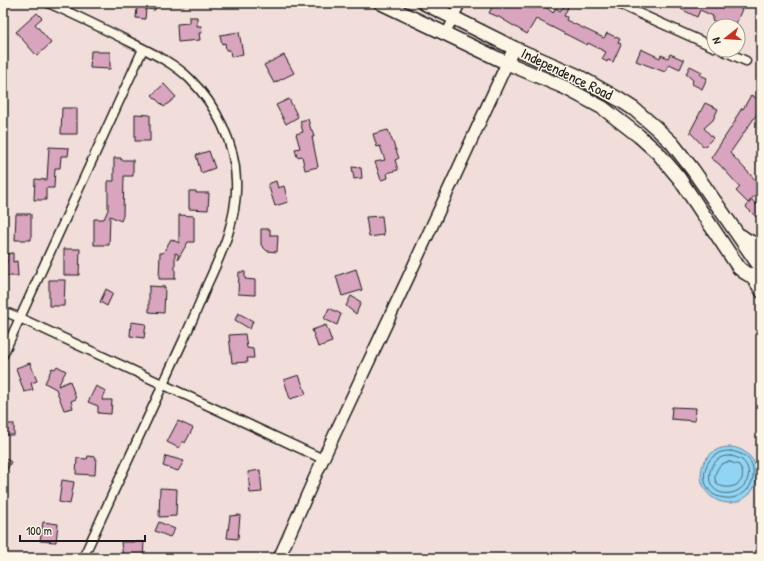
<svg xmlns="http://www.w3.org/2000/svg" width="764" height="561" font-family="'Patrick Hand',sans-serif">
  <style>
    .water { fill: #91d4f3; stroke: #628a9d }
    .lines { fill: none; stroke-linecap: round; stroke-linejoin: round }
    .shore { stroke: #4b6672; stroke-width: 1 }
    .building { fill: #d8a4be; stroke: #1c1c1c }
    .street-casing { stroke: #1c1c1c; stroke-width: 11 }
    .secondary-casing { stroke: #1c1c1c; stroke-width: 14 }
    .primary-casing { stroke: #1c1c1c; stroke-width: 16 }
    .street { stroke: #fcf5e5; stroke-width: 8 }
    .secondary { stroke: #fcf5e5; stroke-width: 11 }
    .primary { stroke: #fcf5e5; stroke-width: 13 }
    .labels { text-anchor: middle; stroke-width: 3; stroke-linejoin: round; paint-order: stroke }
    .street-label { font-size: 15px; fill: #1c1c1c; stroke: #fcf5e5 }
  </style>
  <rect width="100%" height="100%" fill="#f1ddd9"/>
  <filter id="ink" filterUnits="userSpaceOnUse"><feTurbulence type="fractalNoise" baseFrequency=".025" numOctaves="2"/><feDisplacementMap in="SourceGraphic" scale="8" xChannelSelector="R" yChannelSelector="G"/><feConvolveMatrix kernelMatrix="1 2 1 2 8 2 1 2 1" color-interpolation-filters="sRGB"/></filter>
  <g filter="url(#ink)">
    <circle class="water" cx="729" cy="475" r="28"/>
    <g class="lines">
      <g class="shore">
        <path d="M731,451C735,452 739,453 743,455C756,461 756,480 747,490C741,496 733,499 725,498C721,497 717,497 713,494C701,485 702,465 714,456C716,455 719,452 722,452C725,451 728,451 731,451Z"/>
        <path d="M731,456C735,457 739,458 742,460C758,474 742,497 722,493C718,492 715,490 712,486C706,476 711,462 722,457C724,456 728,456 731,456Z"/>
        <path d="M730,462L739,465C756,492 704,495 717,470C720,464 724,462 730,462Z"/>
      </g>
    </g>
    <g class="building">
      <path d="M135,3H156L155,10L146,9L145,19L136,18L137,8L135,7Z"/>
      <path d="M494,3H541L553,13L556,8L560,11L567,3H570L564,16L567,17L566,20L604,38L607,33L620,39L618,43L621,44L613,62L608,60L607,62L602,59L606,52L588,43L587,45L536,19L527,34L499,17L489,13Z"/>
      <path d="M684,3H730L742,9L735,26H725L712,20L713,16L700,10L697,17L681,9Z"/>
      <path d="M37,13L42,18L35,24L51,43L37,56L16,32Z"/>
      <path d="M189,17H197V26H201L202,33H199L200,40L178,42L177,24L189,23Z"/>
      <path d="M239,32L243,54L231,57L230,50H226L225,43L222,44L220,35Z"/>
      <path d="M641,49L660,58L661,55L668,58L670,54L684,60L680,69L669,64L665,72L636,61Z"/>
      <path d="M91,51H98V52H110V69L90,68Z"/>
      <path d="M284,55L294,73L274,83L264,65Z"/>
      <path d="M690,66L702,72L700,75L707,78L702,89L692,84L693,80L686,74Z"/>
      <path d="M164,84L176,97L164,107L152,95Z"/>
      <path d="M751,95L761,101V117L757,114L730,153L761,186V189L748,203L736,191L740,187L719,164L711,158L736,120L735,119L742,108L743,109Z"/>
      <path d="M289,99L298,117L286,124L276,105Z"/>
      <path d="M705,103L718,109L713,120L704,128L713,138L704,147L690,132Z"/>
      <path d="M62,108H77V134H61Z"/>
      <path d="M135,114L150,115V141H135Z"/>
      <path d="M308,119L311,130H312L314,137H312L318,167L305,170L302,156L297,157L295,149L300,148L296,134L303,132L300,121Z"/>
      <path d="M388,130L399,158L395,160L398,170L387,173L388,178L381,180L375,162L385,160L380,146L377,147L373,134Z"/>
      <path d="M49,147L69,148L68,156H61L60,168H55L54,188H46V200H34L35,179L47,180Z"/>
      <path d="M209,151L215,168L201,173L196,155Z"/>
      <path d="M114,158H121V160H133V176H124L123,216L121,221L110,216L109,245H94V219H104L108,210V181H114Z"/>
      <path d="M352,167L361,168L362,178L354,179Z"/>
      <path d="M276,181L278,188L284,186L288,202L275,206L268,184Z"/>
      <path d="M189,191H196V193H209L208,210L189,209Z"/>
      <path d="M752,200L761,209V222L746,207Z"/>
      <path d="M16,214H31V240H15Z"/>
      <path d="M179,215L194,216V242H188L178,259V254L175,253V279H159L160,253H163L171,239L179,243Z"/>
      <path d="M382,216L384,235L369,237L366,217Z"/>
      <path d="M261,229H270V235H278L277,252L267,251L261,245Z"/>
      <path d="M64,249H80L79,275H64Z"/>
      <path d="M13,253V262L17,261L18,276H5V263H7L6,254Z"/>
      <path d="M356,269L362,290L342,296L336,276Z"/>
      <path d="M239,272H245V279L255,280V295L238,294Z"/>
      <path d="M49,280H65L64,306H49Z"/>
      <path d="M149,286L165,287L164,313L149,312Z"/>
      <path d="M106,289L113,293L107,306L100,302Z"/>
      <path d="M351,296L361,302L356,314L346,306Z"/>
      <path d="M329,308L341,314L337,325L324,319Z"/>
      <path d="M238,313L253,321L250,329L235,320Z"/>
      <path d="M131,322L146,324L144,338L130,336Z"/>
      <path d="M326,325L332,342L318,347L312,330Z"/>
      <path d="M245,334L247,348L253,349L254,358H247L248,362L232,363L229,335Z"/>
      <path d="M30,363L37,381L31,383L33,390L24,392L16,368Z"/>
      <path d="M57,366L66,371L58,386L70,381L76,399L71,401L73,408L64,410L56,389L45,383L52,368L55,369Z"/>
      <path d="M299,375L306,394L290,399L284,380Z"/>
      <path d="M96,386L106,391L102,400H112L111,414L98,413V406L88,402Z"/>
      <path d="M672,407L696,408L695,421L671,419Z"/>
      <path d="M178,421L193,428L185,443L183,441L179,448L167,442Z"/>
      <rect x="3" y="424" width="11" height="11"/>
      <path d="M88,456L96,457L95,475L76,474L77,458L87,459Z"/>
      <path d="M166,456L184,461L178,471L163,466Z"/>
      <path d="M3,457L11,462L3,477Z"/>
      <path d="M260,470L262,492L250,493L248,472Z"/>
      <path d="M62,480L74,482L70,504L59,502Z"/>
      <path d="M160,488L177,489L176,516L159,517Z"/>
      <path d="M240,515L238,539L227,538L230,516Z"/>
      <path d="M43,522L58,524L56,542L40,541Z"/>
      <path d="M159,522L175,529L170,537L155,531Z"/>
      <path d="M121,542H144L143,558H123Z"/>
    </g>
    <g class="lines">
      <defs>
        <g id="street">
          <path d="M48,3C76,15 104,29 132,43C152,53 174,63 190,79C216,105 235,143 236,180C238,217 222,253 207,285C200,303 192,321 184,339C151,412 117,485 83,558"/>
          <path d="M616,3L714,47"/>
          <path d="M446,33L461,3"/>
          <path d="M722,50L746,61"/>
          <path d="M749,275L761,294"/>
          <path d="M3,311L20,318L323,459"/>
          <path d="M3,355L143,49"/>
        </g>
        <path id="secondary" d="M279,558L323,459L407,280L514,48"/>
        <g id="primary">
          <path d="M381,3L507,63L566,88L603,108L639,136L658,153L679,178L739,268L744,272L749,275L761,272"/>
          <path d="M424,3L514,48L576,75L620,100L634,109L655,127L672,143L693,170L761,268"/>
          <path d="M741,236C747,241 754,244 761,245"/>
        </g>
      </defs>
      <use href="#street" class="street-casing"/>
      <use href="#secondary" class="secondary-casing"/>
      <use href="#primary" class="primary-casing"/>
      <use href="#street" class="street"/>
      <use href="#secondary" class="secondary"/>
      <use href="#primary" class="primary"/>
    </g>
  </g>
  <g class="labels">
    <g class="street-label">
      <text transform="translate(567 74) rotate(26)" y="5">Independence Road</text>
    </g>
  </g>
  <rect width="764" height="561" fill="none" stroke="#fcf5e5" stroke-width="16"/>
  <rect x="8" y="8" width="748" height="545" fill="none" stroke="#1c1c1c" stroke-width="1.5" filter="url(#ink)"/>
  <g transform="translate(726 38) rotate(253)"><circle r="19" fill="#fcf5e5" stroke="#a29e95"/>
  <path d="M0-3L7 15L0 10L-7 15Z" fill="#c8321e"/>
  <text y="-6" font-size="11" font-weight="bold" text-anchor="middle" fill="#1c1c1c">N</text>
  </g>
  <path d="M20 535v6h125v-6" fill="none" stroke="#1c1c1c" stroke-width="2"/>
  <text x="26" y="535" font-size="12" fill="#1c1c1c" stroke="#fcf5e5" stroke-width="3" paint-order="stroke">100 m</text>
</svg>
